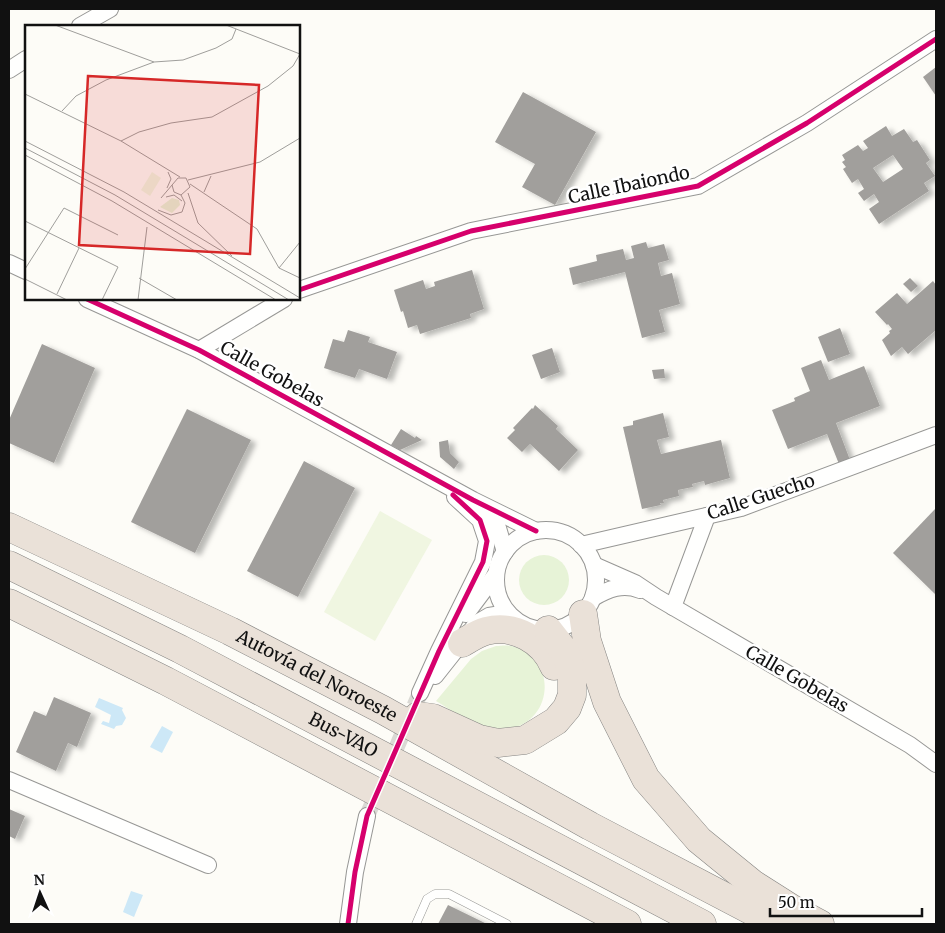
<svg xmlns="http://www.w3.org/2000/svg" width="945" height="933" font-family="Merriweather,serif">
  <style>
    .green { fill: #e7f3d7 }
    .pitch { fill: #f0f6e1 }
    .water { fill: #cde8f7 }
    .building { fill: #a19f9c; fill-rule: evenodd; filter: url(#shadow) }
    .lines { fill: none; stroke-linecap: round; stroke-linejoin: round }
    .minor-tunnel { stroke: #dad9d4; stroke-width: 16; stroke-dasharray: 16 8; stroke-linecap: butt }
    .service-casing { stroke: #979795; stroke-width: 9 }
    .minor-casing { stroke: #979795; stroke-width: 18 }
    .motorway-casing { stroke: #858482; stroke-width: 29 }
    .service { stroke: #fffffe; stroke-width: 8 }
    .minor { stroke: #fffffe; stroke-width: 16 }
    .motorway { stroke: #eae1d8; stroke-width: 28 }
    .cycleway-casing { stroke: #fff; stroke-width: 8 }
    .cycleway { stroke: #d6006c; stroke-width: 5 }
    .labels { text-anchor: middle; stroke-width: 5; stroke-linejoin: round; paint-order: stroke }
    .street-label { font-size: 18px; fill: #111; stroke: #fff }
    .inset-road { fill: none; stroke: #9f9e9b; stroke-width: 1 }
    .view { fill: #d62828; fill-opacity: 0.15; stroke: #d62828; stroke-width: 2.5 }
    .inset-edge { fill: none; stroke: #111; stroke-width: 2.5 }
  </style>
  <defs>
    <filter id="shadow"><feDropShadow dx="5.5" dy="3" stdDeviation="2.5" flood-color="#0004"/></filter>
  </defs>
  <rect width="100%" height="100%" fill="#fdfcf7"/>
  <g class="green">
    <circle cx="544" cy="580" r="25"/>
    <path d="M496,646C500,646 506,645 511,646C565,658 552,741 487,728C470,725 451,710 436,701L471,659L482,651Z"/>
  </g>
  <path class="pitch" d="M380,511L432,540L375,641L324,612Z"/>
  <g class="water">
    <path d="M99,698L123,708L122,710L126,718L122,725L116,726L114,729L101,724L103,721L109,723L111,715L95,707Z"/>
    <path d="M162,726L173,732L162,753L150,747Z"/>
    <path d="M131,891L143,895L134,917L123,912Z"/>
  </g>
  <g class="building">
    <path d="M936,67V96L923,77Z"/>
    <path d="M523,92L596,132L555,205L522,187L535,164L495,142Z"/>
    <path d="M886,126L892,136L904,129L913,142L917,140L930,160L926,163L935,176L924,183L929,191L879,224L869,209L879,202L874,194L864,201L858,193L864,189L858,179L852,183L843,169L846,167L842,162L845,160L842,155L858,145L863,151L868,148L863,141ZM893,155L903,169L883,182L873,168Z"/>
    <path d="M646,242L648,248L664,244L669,260L658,263L661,276L672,273L680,304L659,310L665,332L642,338L625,272L573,285L569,268L597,261L596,255L623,249L626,260L634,258L631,246Z"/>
    <path d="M472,270L484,309L470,314L471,318L420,334L417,325L408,328L403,311L401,312L394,290L423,280L426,289L435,286L434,282Z"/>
    <path d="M910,278L918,286L911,292L903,284Z"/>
    <path d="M933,281L936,285V330L908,354L902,347L891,356L882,340L890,333L889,331L892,329L888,324L887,325L875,312L897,293L907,304Z"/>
    <path d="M840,328L850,354L828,362L818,337Z"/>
    <path d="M348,330L370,337L368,342L397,352L387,379L359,369L355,378L324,368L333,339L344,342Z"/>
    <path d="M42,344L95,368L54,463L9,443V420Z"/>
    <path d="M552,348L560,372L541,379L532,355Z"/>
    <path d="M821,360L829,380L864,366L880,406L836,423L850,460L839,464L827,434L788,449L772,410L795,401L794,398L810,391L801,368Z"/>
    <path d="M664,369L665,378L654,379L652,370Z"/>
    <path d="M535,405L558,426L556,429L578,450L559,471L530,444L522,452L507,438L515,430L513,428L532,408L533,409Z"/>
    <path d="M187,409L251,440L195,553L131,522Z"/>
    <path d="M663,413L669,437L657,440L661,454L721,440L730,478L705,485L704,481L692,484L693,487L678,490L679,496L663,500L664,503H660L661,505L642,509L623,427L633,425V421Z"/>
    <path d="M401,429L415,438L416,436L422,440L400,450L391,445Z"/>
    <path d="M448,440L450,453L459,462L454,469L440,457L439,442Z"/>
    <path d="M304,461L355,488L298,597L247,571Z"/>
    <path d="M936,508V595L893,553Z"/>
    <path d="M54,697L91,713L77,747L68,743L56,771L16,752L34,711L46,716Z"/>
    <path d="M9,809L25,816L15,839L9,836Z"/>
    <path d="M448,905L487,924H438Z"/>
  </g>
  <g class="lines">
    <path class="minor-tunnel" d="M367,816L420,693"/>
    <defs>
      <path id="service" d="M416,924L427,899L435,894H449L507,924"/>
      <g id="minor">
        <path d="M80,26L110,9"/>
        <path d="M9,70L26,59"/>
        <path d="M9,263L26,271"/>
        <path d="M299,290L471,231L698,186L807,123L936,39"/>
        <path d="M87,299L199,350L473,500L536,531"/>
        <path d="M199,350L284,299"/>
        <path d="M479,507L498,528L505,552"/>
        <circle cx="546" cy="580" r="50"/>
        <path d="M581,545L741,508L936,435"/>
        <path d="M594,565L635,583L656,597L910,745L936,764"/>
        <path d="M593,598C608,589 623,583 640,590"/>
        <path d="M673,607L707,516"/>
        <path d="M466,614L496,574"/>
        <path d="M435,676L477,623L489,616L507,613"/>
        <path d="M420,693L439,651L483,562L487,541L480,520L455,497"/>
        <path d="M9,780L208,865"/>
        <path d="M348,924L355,872L367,816"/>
      </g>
      <g id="motorway">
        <path id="s1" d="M9,527L230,631L383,710L590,826L777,924"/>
        <path id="s2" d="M9,565L180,649L702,924"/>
        <path d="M9,603L166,681L627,924"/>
        <path d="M583,614L587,641L607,702L646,779L699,840L753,884L794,910L820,924"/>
        <path d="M462,643C469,639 478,633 486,631C514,624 543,640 554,666"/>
        <path d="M418,716L433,718L479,739L498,743L525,740L556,721L567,708L572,695V673L566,653L548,630"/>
      </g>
    </defs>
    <use href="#service" class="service-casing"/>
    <use href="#minor" class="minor-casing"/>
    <use href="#motorway" class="motorway-casing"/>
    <use href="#service" class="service"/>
    <use href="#minor" class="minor"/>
    <use href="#motorway" class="motorway"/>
    <defs>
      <g id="cycleway">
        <path d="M299,290L471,231L698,186L807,123L936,39"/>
        <path d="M87,299L199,350L473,500L536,531"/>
        <path d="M348,924L355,872L367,816L439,651L483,562L487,541L480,520L453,495"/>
      </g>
    </defs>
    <use href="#cycleway" class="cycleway-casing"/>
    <use href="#cycleway" class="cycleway"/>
  </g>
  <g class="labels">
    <g class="street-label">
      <text transform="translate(629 185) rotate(-12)" y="6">Calle Ibaiondo</text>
      <text transform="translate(272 374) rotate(29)" y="6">Calle Gobelas</text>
      <text transform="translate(761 497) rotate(-18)" y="6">Calle Guecho</text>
      <text dy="6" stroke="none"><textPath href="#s1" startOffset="342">Autovía del Noroeste</textPath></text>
      <text transform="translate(797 679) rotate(30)" y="6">Calle Gobelas</text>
      <text dy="6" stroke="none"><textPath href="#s2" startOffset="375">Bus-VAO</textPath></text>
    </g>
  </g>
  <g transform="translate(25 25)">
    <rect width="275" height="275" fill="#fdfcf7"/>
    <path d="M147,173L154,175L155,180L147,188L135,182Z" fill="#e7f3d7"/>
    <path d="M127,147L136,153L125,171L116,165Z" fill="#f0f6e1"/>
    <path class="inset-road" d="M30,0L129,37M201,0L275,29M0,69L96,116L155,152M37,86L51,71L81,55L129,37L158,35L191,23L207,14L211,4M0,116L99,167L275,273M96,116L114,107L146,98L187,92L243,61L268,41L275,29M0,123L90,170L264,275M0,130L87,176L251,275M163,155L235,137L275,113M165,159L232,204L254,243M142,163L146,154L143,147M179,167L186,151M163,168L173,198L207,231M141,172L149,170L157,176M136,173L153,153H161L165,162L156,170L149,167L147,160M133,185L146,190L157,187L160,178L156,170M0,196L93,242L77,275M254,243L275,217M254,243L275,253M0,244L39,183L93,210M114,253L152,275M0,254L42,275M32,269L54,223M113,275L122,202"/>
    <path class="view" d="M63,51L234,60L225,229L54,220Z"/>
    <rect width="275" height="275" class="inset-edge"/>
  </g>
  <rect width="945" height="933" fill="none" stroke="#111111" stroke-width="20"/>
  <g transform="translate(40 893) rotate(357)" stroke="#ffffff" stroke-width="4" paint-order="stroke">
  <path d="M0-4L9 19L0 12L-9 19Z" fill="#111111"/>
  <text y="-8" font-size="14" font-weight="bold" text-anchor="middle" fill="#111111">N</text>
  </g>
  <path d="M770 908v8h152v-8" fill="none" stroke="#111111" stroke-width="2.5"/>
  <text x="778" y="908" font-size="15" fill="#111111" stroke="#ffffff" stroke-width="4" paint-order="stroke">50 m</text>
</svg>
